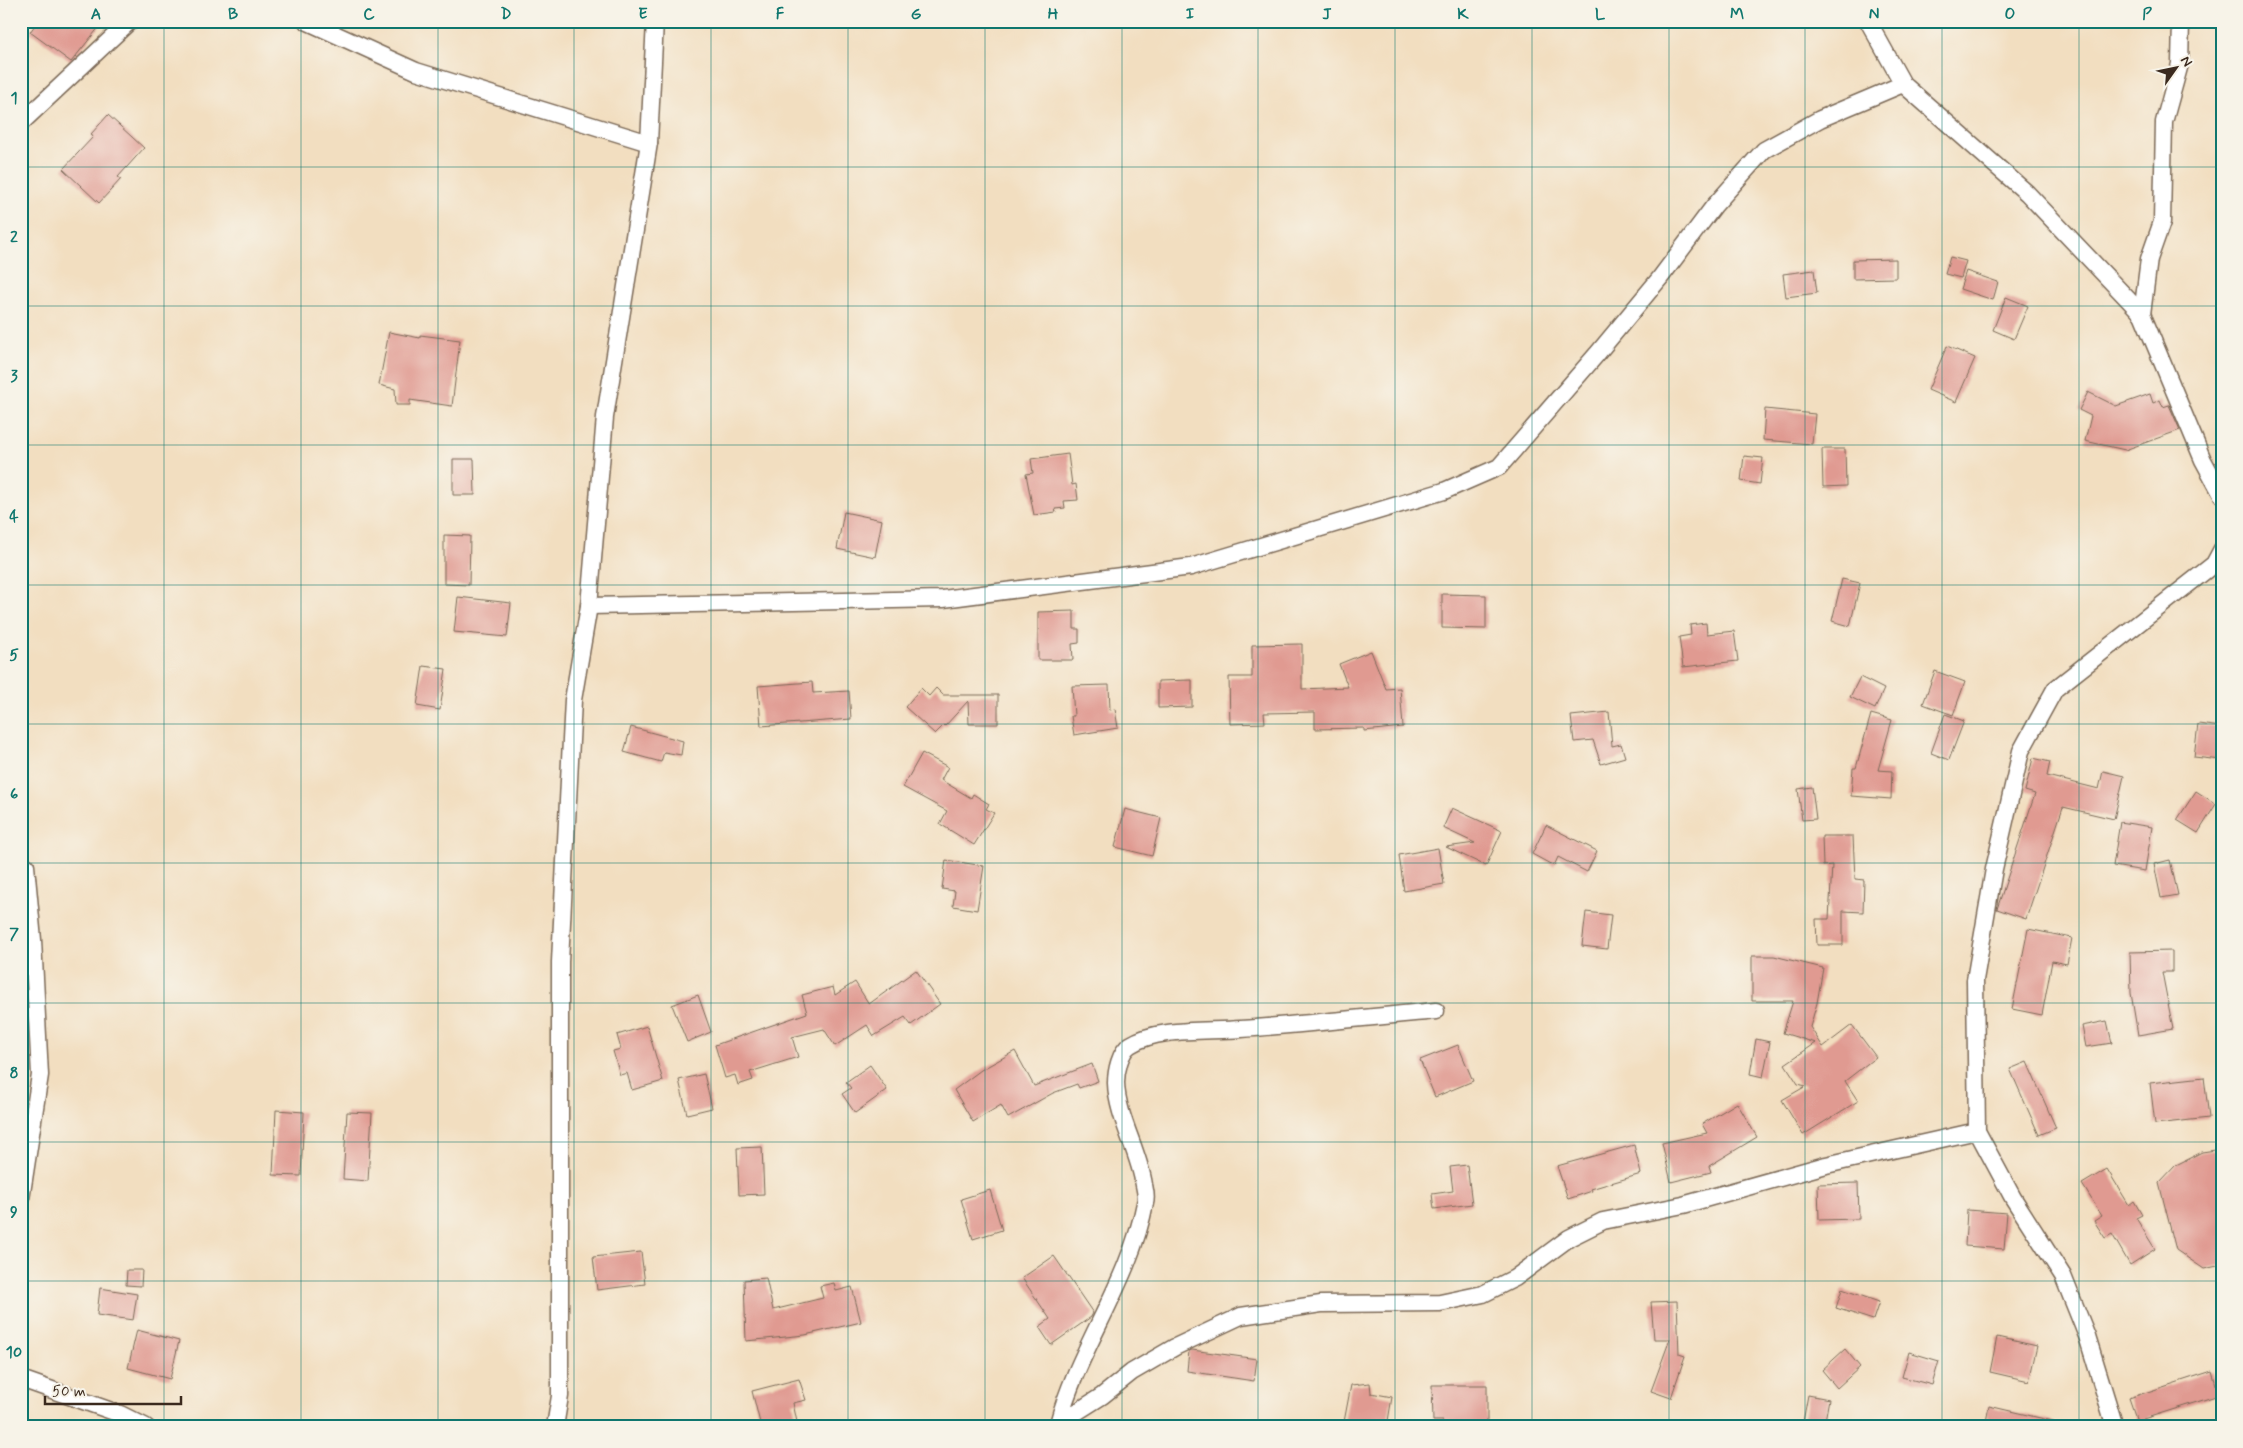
<svg xmlns="http://www.w3.org/2000/svg" width="2243" height="1448" font-family="Mynerve,sans-serif">
  <style>
    .building { fill: #e09a91 }
    .lines { fill: none; stroke-linecap: round; stroke-linejoin: round }
    .street-casing { stroke: #7b6957; stroke-width: 19 }
    .street { stroke: #fff; stroke-width: 16 }
    .grid { fill: none; stroke: #0f766e; stroke-width: 1; stroke-opacity: 0.55 }
    .neatline { fill: none; stroke: #0f766e; stroke-width: 2 }
    .grid-label { font-size: 16px; text-anchor: middle; font-weight: bold; fill: #0f766e }
  </style>
  <rect width="100%" height="100%" fill="#f7f3e8"/>
  <filter id="ink" filterUnits="userSpaceOnUse"><feTurbulence type="fractalNoise" baseFrequency=".02" numOctaves="2"/><feDisplacementMap in="SourceGraphic" scale="10" xChannelSelector="R" yChannelSelector="G"/><feConvolveMatrix kernelMatrix="1 2 1 2 8 2 1 2 1" color-interpolation-filters="sRGB"/></filter>
  <filter id="wash" filterUnits="userSpaceOnUse"><feTurbulence type="fractalNoise" baseFrequency=".0096" numOctaves="4" result="noise"/><feDisplacementMap in="SourceGraphic" scale="20" xChannelSelector="R" yChannelSelector="G"/><feGaussianBlur stdDeviation="1.12" result="paint"/><feColorMatrix in="noise" values="0 0 0 0 0 0 0 0 0 0 0 0 0 0 0 0 0 1.4 0 .05"/><feComposite in="paint" operator="in"/></filter>
  <g filter="url(#wash)">
    <rect width="100%" height="100%" fill="#f2dec0"/>
    <g id="blocks">
      <g class="building">
        <path d="M38,21H104L71,62L30,32Z"/>
        <path d="M108,115L144,148L118,177L121,179L99,203L63,169L93,137L91,134Z"/>
        <path d="M1950,257L1966,261L1961,278L1945,274Z"/>
        <path d="M1896,259V278L1853,279V260Z"/>
        <path d="M1814,270L1817,293L1786,297L1783,274Z"/>
        <path d="M1966,271L1998,282L1993,300L1960,289Z"/>
        <path d="M2006,297L2028,306L2014,339L1993,330Z"/>
        <path d="M389,332L420,338V335L460,340L452,406L410,400V405H396L395,389L379,385Z"/>
        <path d="M1947,346L1975,358L1956,402L1928,390Z"/>
        <path d="M2088,392L2116,406L2150,394L2153,403L2160,400L2163,407L2169,405L2180,430L2125,450L2085,441L2091,416L2079,410Z"/>
        <path d="M1765,409L1815,414L1812,444L1763,440Z"/>
        <path d="M1822,449H1845L1846,486L1823,487Z"/>
        <path d="M1068,454L1072,485L1076,484L1078,500L1064,501L1065,508L1055,509L1056,512L1034,515L1026,474L1033,473L1031,459Z"/>
        <path d="M1744,456L1763,458L1760,484L1741,481Z"/>
        <path d="M453,459H474L475,495H453Z"/>
        <path d="M844,512L882,520L875,557L837,549Z"/>
        <path d="M444,535L470,536L469,585L444,584Z"/>
        <path d="M1842,579L1860,583L1850,626L1832,621Z"/>
        <path d="M1442,594L1486,595V629L1442,628Z"/>
        <path d="M458,597L511,603L507,637L454,632Z"/>
        <path d="M1074,611V629H1079V643L1072,644L1073,660H1038V612Z"/>
        <path d="M1706,623L1707,634L1734,631L1738,661L1683,667L1679,637L1691,635L1690,625Z"/>
        <path d="M1302,644V689L1348,687L1339,664L1371,651L1386,689L1400,688L1403,727L1364,731V728L1315,729V712L1264,713L1265,723L1230,724L1229,677H1252V645Z"/>
        <path d="M423,666L446,669L440,710L417,706Z"/>
        <path d="M1935,671L1965,682L1953,715L1923,704Z"/>
        <path d="M1860,677L1884,689L1875,709L1850,697Z"/>
        <path d="M1192,680V707L1158,708V681Z"/>
        <path d="M812,682L813,693L849,691L851,719L761,726L758,686Z"/>
        <path d="M1109,685L1110,710L1115,709L1118,728L1074,735L1071,716H1074L1072,686Z"/>
        <path d="M921,688L929,696L936,688L943,695H998V724H969L968,701L945,726L944,725L935,734L905,707Z"/>
        <path d="M1609,712L1612,746L1621,744L1625,757L1601,764L1593,740L1574,742L1571,716Z"/>
        <path d="M1871,714L1892,720L1878,770L1892,771L1891,799L1851,796L1853,768H1856Z"/>
        <path d="M1945,714L1964,721L1949,760L1931,753Z"/>
        <path d="M2198,724L2222,727L2221,760L2194,757Z"/>
        <path d="M631,727L683,741L681,755L664,752L661,762L624,752Z"/>
        <path d="M922,753L948,767L941,780L971,798L973,794L989,804L986,809L994,813L974,845L940,824L947,811L903,787Z"/>
        <path d="M2033,758L2050,762L2047,776L2099,789L2103,771L2124,776L2114,819L2063,807L2026,919L1997,909L2035,794L2025,791Z"/>
        <path d="M1812,787L1816,819L1802,820L1798,789Z"/>
        <path d="M2196,791L2216,804L2198,833L2177,820Z"/>
        <path d="M1452,808L1502,831L1486,866L1446,847L1475,843L1443,828Z"/>
        <path d="M1125,809L1161,818L1152,856L1115,847Z"/>
        <path d="M2120,822L2152,827L2145,871L2113,866Z"/>
        <path d="M1546,825L1597,851L1587,872L1558,857L1554,866L1532,854Z"/>
        <path d="M1822,836H1853L1855,879L1864,880L1863,912L1843,911V945H1817L1816,919H1829L1832,865L1823,866Z"/>
        <path d="M1438,848L1444,884L1404,891L1399,855Z"/>
        <path d="M946,860L984,866L977,910L953,906L955,891L942,889Z"/>
        <path d="M2170,860L2178,895L2161,898L2154,864Z"/>
        <path d="M1586,912L1611,915L1607,949L1582,946Z"/>
        <path d="M2028,929L2072,938L2067,964L2052,961L2042,1015L2012,1009Z"/>
        <path d="M2172,951V972H2162L2173,1029L2138,1035L2131,993L2130,952Z"/>
        <path d="M1752,956H1774L1823,968L1817,1003L1810,1027L1823,1047L1852,1025L1876,1057L1845,1081L1858,1101L1803,1135L1782,1100L1806,1086L1798,1084L1785,1064L1816,1043L1783,1033L1793,1001H1752Z"/>
        <path d="M916,970L940,1004L911,1025L905,1017L874,1036L867,1025L835,1046L824,1029L792,1037L798,1057L750,1072L753,1080L738,1085L735,1075L725,1078L715,1045L807,1013L802,995L833,987L835,995L855,982L869,1004Z"/>
        <path d="M698,995L711,1032L687,1042L672,1005Z"/>
        <path d="M2107,1021L2112,1043L2086,1047L2082,1026Z"/>
        <path d="M647,1026L663,1081L632,1090L627,1073L620,1075L613,1051L621,1049L617,1035Z"/>
        <path d="M1756,1039L1770,1042L1763,1077L1750,1074Z"/>
        <path d="M1458,1045L1473,1081L1435,1097L1420,1060Z"/>
        <path d="M1015,1051L1034,1086L1092,1064L1098,1081L1079,1088L1077,1084L1053,1093L1008,1118L1001,1105L973,1122L954,1090L981,1070Z"/>
        <path d="M2027,1062L2056,1128L2039,1135L2010,1069Z"/>
        <path d="M870,1065L887,1090L855,1113L842,1094L851,1088L846,1082Z"/>
        <path d="M704,1074L712,1108L687,1114L679,1080Z"/>
        <path d="M2204,1077L2209,1118L2155,1124L2150,1083Z"/>
        <path d="M1737,1103L1757,1137L1709,1166L1711,1172L1671,1182L1662,1143L1707,1133L1702,1124Z"/>
        <path d="M276,1110L304,1112L301,1176L273,1175Z"/>
        <path d="M347,1112L372,1113L368,1181L343,1179Z"/>
        <path d="M1634,1145L1641,1174L1591,1189L1592,1191L1568,1199L1557,1166Z"/>
        <path d="M762,1147L764,1194L739,1195L737,1148Z"/>
        <path d="M2222,1149V1265L2204,1269L2176,1250L2159,1183L2176,1165L2202,1152Z"/>
        <path d="M1467,1165L1472,1204L1434,1209L1432,1194L1453,1191L1450,1167Z"/>
        <path d="M2107,1169L2129,1205L2134,1201L2142,1215L2136,1218L2155,1249L2130,1265L2112,1234L2105,1238L2094,1221L2102,1216L2082,1184Z"/>
        <path d="M1858,1183L1859,1219L1819,1220L1818,1184Z"/>
        <path d="M990,1190L1002,1230L973,1239L961,1199Z"/>
        <path d="M1967,1210L2007,1213L2004,1249L1965,1246Z"/>
        <path d="M641,1252L645,1284L597,1290L593,1257Z"/>
        <path d="M1054,1256L1093,1313L1091,1317L1051,1345L1039,1327L1050,1319L1022,1278Z"/>
        <path d="M127,1270H142L141,1286L126,1285Z"/>
        <path d="M766,1278L773,1310L823,1298L820,1286L834,1283L836,1291L852,1287L861,1322L805,1335L746,1341L744,1280Z"/>
        <path d="M100,1288L137,1294L133,1320L97,1315Z"/>
        <path d="M1842,1289L1879,1302L1873,1320L1836,1308Z"/>
        <path d="M1677,1301L1679,1354L1685,1356L1671,1398L1651,1391L1670,1339H1654L1651,1302Z"/>
        <path d="M137,1330L179,1341L170,1379L128,1368Z"/>
        <path d="M1997,1337L2037,1346L2029,1381L1990,1372Z"/>
        <path d="M1845,1349L1860,1367L1837,1388L1822,1370Z"/>
        <path d="M1192,1350L1257,1359L1254,1381L1187,1371L1189,1351Z"/>
        <path d="M1909,1352L1939,1361L1932,1385L1902,1377Z"/>
        <path d="M2212,1371L2219,1395L2137,1421L2129,1398Z"/>
        <path d="M799,1379L806,1400L793,1403L798,1427H761L752,1391Z"/>
        <path d="M1370,1383L1371,1393L1392,1397L1387,1427H1368L1344,1422L1351,1385Z"/>
        <path d="M1432,1385H1487V1427H1443V1421H1433Z"/>
        <path d="M1808,1395L1829,1399L1824,1426L1803,1422Z"/>
        <path d="M1989,1406L2053,1421L2052,1427H1985Z"/>
      </g>
    </g>
  </g>
  <g filter="url(#ink)">
    <use href="#blocks" fill-opacity="0" stroke="#7b6957" stroke-width="1"/>
    <g class="lines">
      <defs>
        <g id="street">
          <path d="M306,21L416,71L649,143"/>
          <path d="M1868,21L1903,84L2027,193L2142,314L2203,460L2222,495"/>
          <path d="M21,123L130,21"/>
          <path d="M2142,314L2149,259L2162,222L2164,122L2180,64L2181,21"/>
          <path d="M589,606L943,599L1191,567L1444,491L1499,467L1597,354L1660,278L1714,206L1764,150L1820,119L1903,84"/>
          <path d="M21,1199L40,1075L33,940L26,866"/>
          <path d="M21,1379L120,1414L146,1427"/>
          <path d="M555,1427L560,1396V962L573,700L589,606L605,417L649,143L655,21"/>
          <path d="M1053,1427L1102,1396L1132,1372L1175,1347L1241,1316L1321,1304L1440,1303L1483,1294L1515,1278L1569,1238L1603,1221L1683,1205L1826,1165L1977,1131"/>
          <path d="M1059,1427L1058,1424C1078,1348 1130,1282 1145,1203C1147,1197 1145,1190 1144,1185C1139,1151 1117,1117 1116,1083C1116,1071 1120,1052 1130,1045C1158,1027 1208,1032 1241,1029C1306,1024 1371,1017 1436,1011"/>
          <path d="M2115,1427L2087,1336L2063,1276L2013,1198L1977,1131L1975,980L1994,869L2021,751L2055,689L2214,564L2222,549"/>
        </g>
      </defs>
      <use href="#street" class="street-casing"/>
      <use href="#street" class="street"/>
    </g>
  </g>
  <path class="grid" d="M164,21V1427M301,21V1427M438,21V1427M574,21V1427M711,21V1427M848,21V1427M985,21V1427M1122,21V1427M1258,21V1427M1395,21V1427M1532,21V1427M1669,21V1427M1805,21V1427M1942,21V1427M2079,21V1427M21,167H2222M21,306H2222M21,445H2222M21,585H2222M21,724H2222M21,863H2222M21,1003H2222M21,1142H2222M21,1281H2222"/>
  <rect width="2243" height="1448" fill="none" stroke="#f7f3e8" stroke-width="55"/>
  <g transform="translate(2176 68) rotate(57)" stroke="#f7f3e8" stroke-width="4" paint-order="stroke">
  <path d="M0-4L9 19L0 12L-9 19Z" fill="#3b2a1e"/>
  <text y="-8" font-size="14" font-weight="bold" text-anchor="middle" fill="#3b2a1e">N</text>
  </g>
  <path d="M45 1396v8h136v-8" fill="none" stroke="#3b2a1e" stroke-width="2.5"/>
  <text x="52" y="1396" font-size="15" fill="#3b2a1e" stroke="#f7f3e8" stroke-width="4" paint-order="stroke">50 m</text>
  <rect x="28" y="28" width="2188" height="1392" class="neatline"/>
  <g class="grid-label">
    <text x="96" y="19">A</text>
    <text x="233" y="19">B</text>
    <text x="369" y="19">C</text>
    <text x="506" y="19">D</text>
    <text x="643" y="19">E</text>
    <text x="780" y="19">F</text>
    <text x="916" y="19">G</text>
    <text x="1053" y="19">H</text>
    <text x="1190" y="19">I</text>
    <text x="1327" y="19">J</text>
    <text x="1463" y="19">K</text>
    <text x="1600" y="19">L</text>
    <text x="1737" y="19">M</text>
    <text x="1874" y="19">N</text>
    <text x="2010" y="19">O</text>
    <text x="2147" y="19">P</text>
    <text x="14" y="103">1</text>
    <text x="14" y="242">2</text>
    <text x="14" y="381">3</text>
    <text x="14" y="521">4</text>
    <text x="14" y="660">5</text>
    <text x="14" y="799">6</text>
    <text x="14" y="939">7</text>
    <text x="14" y="1078">8</text>
    <text x="14" y="1217">9</text>
    <text x="14" y="1357">10</text>
  </g>
</svg>
